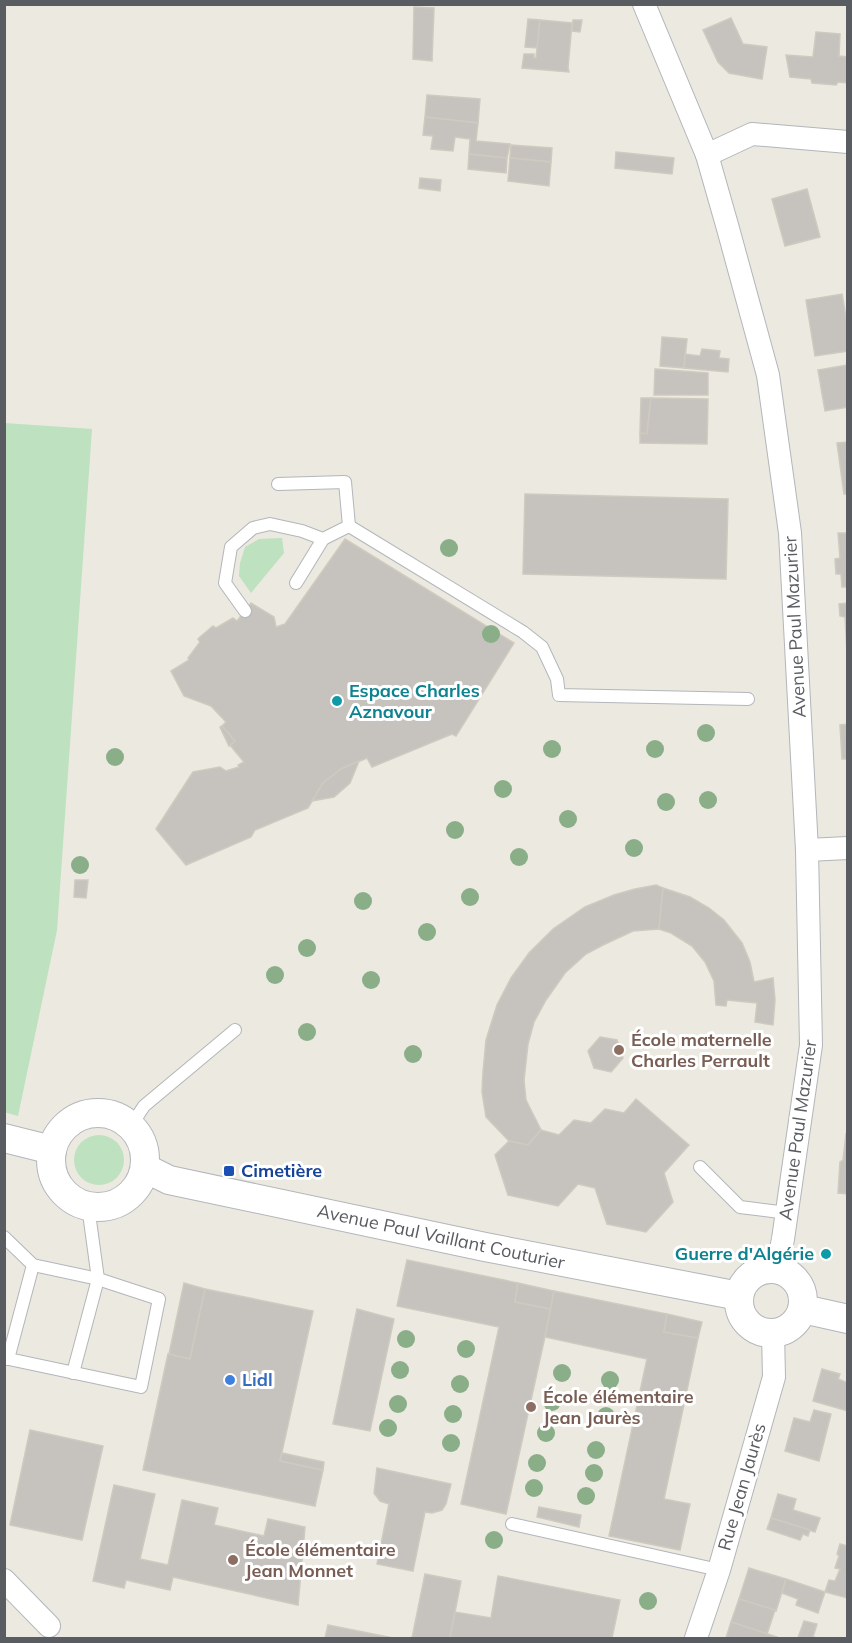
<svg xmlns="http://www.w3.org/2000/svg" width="852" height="1643" font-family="Mulish,sans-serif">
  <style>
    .green { fill: #bee1bf }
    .building { fill: #c6c3be; stroke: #cfcabf; stroke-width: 1.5 }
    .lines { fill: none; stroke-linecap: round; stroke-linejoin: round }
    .service-casing { stroke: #b3b6ba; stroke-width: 14 }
    .minor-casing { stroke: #b3b6ba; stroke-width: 24 }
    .tertiary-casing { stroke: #b3b6ba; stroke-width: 30 }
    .service { stroke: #fff; stroke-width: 12 }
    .minor { stroke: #fff; stroke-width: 22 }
    .tertiary { stroke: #fff; stroke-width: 28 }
    .tree { fill: #8aae88 }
    .culture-dot { fill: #0f9aa8; stroke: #fff; stroke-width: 2 }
    .education-dot { fill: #8d6e63; stroke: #fff; stroke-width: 2 }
    .transit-dot { fill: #1a4fb4; stroke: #fff; stroke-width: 2 }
    .shop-dot { fill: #3f7fe0; stroke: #fff; stroke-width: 2 }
    .labels { text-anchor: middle; stroke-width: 6; stroke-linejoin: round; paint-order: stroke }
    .street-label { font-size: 18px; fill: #595c60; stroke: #fff }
    .culture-label { font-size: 18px; font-weight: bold; fill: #0d838f; stroke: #fff; text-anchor: start }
    .education-label { font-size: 18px; font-weight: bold; fill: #785e54; stroke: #fff; text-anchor: start }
    .transit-label { font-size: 18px; font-weight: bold; fill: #164399; stroke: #fff; text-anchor: start }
    .shop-label { font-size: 18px; font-weight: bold; fill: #366cbe; stroke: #fff; text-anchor: start }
  </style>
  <rect width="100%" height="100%" fill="#ebe9e0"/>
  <g class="green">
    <path d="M4,423L92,429L57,930L18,1116L4,1112Z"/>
    <path d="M282,538L284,553L251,593L239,576L240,563L245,547L259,539Z"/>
    <circle cx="99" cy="1160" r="25"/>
  </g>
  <g class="building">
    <path d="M414,7L434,8L432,61L413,59Z"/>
    <path d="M731,18L743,44L767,47L762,79L729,73L718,62L703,30Z"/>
    <path d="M528,19L540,20L538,48L525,47Z"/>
    <path d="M540,20L572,23L568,68L569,72L522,68L524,54H534V58H536Z"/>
    <path d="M573,20H582L580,32L572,31Z"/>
    <path d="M816,32L840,34L839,56L848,57V83L838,82L836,85L812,83L811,79L790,77L786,55L813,57Z"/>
    <path d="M427,95L480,99L478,123L425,117Z"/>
    <path d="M425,117L478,123L476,141L510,144L507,158L469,154L470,139L455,137L453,151L431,149L433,136L423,135Z"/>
    <path d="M511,145L552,148L551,162L510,158Z"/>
    <path d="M616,152L674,158L672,174L615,168Z"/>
    <path d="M469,154L507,158L506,173L468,169Z"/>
    <path d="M510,158L551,162L549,186L508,181Z"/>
    <path d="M420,178L441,180L440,191L419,188Z"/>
    <path d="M807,189L820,237L785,246L772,199Z"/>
    <path d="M842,294L848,329V351L815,356L806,300Z"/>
    <path d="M662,337L687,339L684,368L660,366Z"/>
    <path d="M702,349L720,351L719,358L729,359L728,372L684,368L685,354L700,356Z"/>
    <path d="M848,365V407L825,411L818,370Z"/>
    <path d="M655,369L708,373V395H654Z"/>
    <path d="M641,398H651L647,434L640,433Z"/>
    <path d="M651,398L708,399L707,444L640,443V433L647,434Z"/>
    <path d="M848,442V494H844L837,443Z"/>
    <path d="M525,494L728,499L726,579L523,574Z"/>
    <path d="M838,533H848V587H842L841,574H836L835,559L840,558Z"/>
    <path d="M345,539L514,643L456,736L452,734L372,767L367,758L341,769L323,783L308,808L255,830L251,837L186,865L156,829L193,772L220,767L226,771L239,767L238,765L244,762L230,745L235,741L222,726L226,722L211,706L184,696L171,671L189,660L188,658L200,642L198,639L200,637L213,626L216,628L233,618L237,621L251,603L274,617L276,627L285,624Z"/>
    <path d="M848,603V652H847L845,617L840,616L839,604Z"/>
    <path d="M848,724V759H842L840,725Z"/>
    <path d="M222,726L235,741L229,746L220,727Z"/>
    <path d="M359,761L350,783L334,797L312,801L323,783L341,769Z"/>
    <path d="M75,880H88L86,898L74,897Z"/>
    <path d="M656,885L663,888L659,929L633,931L603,945L586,954L565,973L546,1000L534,1022L528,1044L524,1080L526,1100L541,1130L528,1145L509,1141L486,1117L482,1092L483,1072L486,1040L497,1005L511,978L529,953L553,929L585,907L614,895L635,889Z"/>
    <path d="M663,888L690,897L709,908L724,920L742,943L750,962L754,982L773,978L775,1000L773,1025L755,1022L757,1003L727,1000L726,1006L716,1005L714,981L705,962L692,946L671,933L659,929Z"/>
    <path d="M600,1037L617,1040L623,1058L611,1072L594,1068L588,1051Z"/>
    <path d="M636,1099L689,1145L664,1173L673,1202L646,1232L607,1224L595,1188L578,1184L558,1206L508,1195L495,1155L509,1141L528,1145L541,1130L559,1135L574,1120L591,1123L605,1109L624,1113Z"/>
    <path d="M846,1134L848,1135V1194L838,1193L840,1162L843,1160Z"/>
    <path d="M407,1260L518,1283L515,1302L551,1309L506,1514L461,1504L499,1327L397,1306Z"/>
    <path d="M184,1283L205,1289L190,1359L169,1354Z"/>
    <path d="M518,1283L554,1291L551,1309L515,1302Z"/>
    <path d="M205,1289L313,1311L280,1461L323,1470L315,1506L143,1470L168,1354L190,1359Z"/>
    <path d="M554,1291L667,1314L664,1332L698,1338L664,1499L690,1504L680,1550L609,1536L647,1359L545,1337Z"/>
    <path d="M357,1309L394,1319L370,1431L333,1424Z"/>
    <path d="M667,1314L702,1322L698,1338L664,1332Z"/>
    <path d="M822,1369L840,1374L838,1379L848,1383V1411L813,1401Z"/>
    <path d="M814,1410L831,1414L819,1461L785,1451L794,1418L810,1422Z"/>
    <path d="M30,1430L103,1446L82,1540L10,1525Z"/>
    <path d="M282,1453L324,1462L323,1470L280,1461Z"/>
    <path d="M377,1468L451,1484L446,1504L442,1510L432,1513L425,1512L413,1571L377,1564L389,1504L380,1501L374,1493Z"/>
    <path d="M114,1485L155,1494L140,1559L168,1565L182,1500L218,1508L214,1525L264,1536L268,1519L305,1527L298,1605L173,1577L170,1590L126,1580L124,1588L93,1581Z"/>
    <path d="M778,1494L796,1499L793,1510L820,1518L815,1532L771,1518Z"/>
    <path d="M539,1507L581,1515L579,1527L537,1517Z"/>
    <path d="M771,1518L810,1530L808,1536L803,1534L800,1540L767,1529Z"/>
    <path d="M840,1544L848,1546V1598L825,1592L829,1580L835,1581L840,1569L835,1568L839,1556L837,1554Z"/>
    <path d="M749,1568L786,1579L776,1611L739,1599Z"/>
    <path d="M425,1574L461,1581L450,1638H412Z"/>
    <path d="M498,1576L620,1600L612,1638H450L455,1612L491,1618Z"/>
    <path d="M786,1579L825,1592L818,1613L796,1605L798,1599L782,1593Z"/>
    <path d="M739,1599L775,1610L767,1634L731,1622Z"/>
    <path d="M804,1621L817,1624L813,1637L818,1638H798Z"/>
    <path d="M731,1622L777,1637L776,1638H726Z"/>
    <path d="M328,1625L393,1638H325Z"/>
  </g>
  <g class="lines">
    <defs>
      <g id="service">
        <path d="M278,484L345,482L349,526"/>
        <path d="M296,583L323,539"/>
        <path d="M245,611L225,583L231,547L253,528L270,524L302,531L323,539L349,526L523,632L542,647L557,679L559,695L748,699"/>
        <path d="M131,1126L144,1106L235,1030"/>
        <path d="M700,1167L740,1207L787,1213"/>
        <path d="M4,1237L33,1265L98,1279L159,1299L141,1387L4,1358"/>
        <path d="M8,1359L33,1265"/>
        <path d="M73,1373L98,1279L88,1206"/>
        <path d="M512,1524L719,1570"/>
      </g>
      <g id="minor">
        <path d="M644,4L707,155L727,225L768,375L790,533L807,850L811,1045L783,1239L777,1269"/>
        <path d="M707,155L752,134L848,142"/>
        <path d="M807,850L848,848"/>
        <path d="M4,1580L49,1626"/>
        <path d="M696,1638L719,1570L774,1377L773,1333"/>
      </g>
      <g id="tertiary">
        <circle cx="98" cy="1160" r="47"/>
        <path d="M4,1138L52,1150"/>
        <path d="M145,1168L169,1180L485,1247L739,1296"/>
        <circle cx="771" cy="1301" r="32"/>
        <path d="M803,1309L848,1319"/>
      </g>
    </defs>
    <use href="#service" class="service-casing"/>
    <use href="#minor" class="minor-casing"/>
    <use href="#tertiary" class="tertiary-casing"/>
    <use href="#service" class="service"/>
    <use href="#minor" class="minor"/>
    <use href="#tertiary" class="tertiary"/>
  </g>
  <g class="tree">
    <circle cx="449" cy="548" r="9"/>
    <circle cx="491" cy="634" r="9"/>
    <circle cx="706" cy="733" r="9"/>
    <circle cx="552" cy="749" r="9"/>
    <circle cx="655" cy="749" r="9"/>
    <circle cx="115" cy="757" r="9"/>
    <circle cx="503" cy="789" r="9"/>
    <circle cx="708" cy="800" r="9"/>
    <circle cx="666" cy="802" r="9"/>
    <circle cx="568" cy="819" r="9"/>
    <circle cx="455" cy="830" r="9"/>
    <circle cx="634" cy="848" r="9"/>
    <circle cx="519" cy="857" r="9"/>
    <circle cx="80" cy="865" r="9"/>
    <circle cx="470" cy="897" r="9"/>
    <circle cx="363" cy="901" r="9"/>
    <circle cx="427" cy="932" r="9"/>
    <circle cx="307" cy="948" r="9"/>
    <circle cx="275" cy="975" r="9"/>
    <circle cx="371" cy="980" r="9"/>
    <circle cx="307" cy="1032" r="9"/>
    <circle cx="413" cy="1054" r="9"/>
    <circle cx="406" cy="1339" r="9"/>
    <circle cx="466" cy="1349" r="9"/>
    <circle cx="400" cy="1370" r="9"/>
    <circle cx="562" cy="1373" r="9"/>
    <circle cx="610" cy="1380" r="9"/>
    <circle cx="460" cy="1384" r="9"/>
    <circle cx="552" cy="1402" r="9"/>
    <circle cx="398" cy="1404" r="9"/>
    <circle cx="453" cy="1414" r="9"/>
    <circle cx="606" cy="1416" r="9"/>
    <circle cx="388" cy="1428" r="9"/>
    <circle cx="546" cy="1433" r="9"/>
    <circle cx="451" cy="1443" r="9"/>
    <circle cx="596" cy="1450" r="9"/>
    <circle cx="537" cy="1463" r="9"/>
    <circle cx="594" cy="1473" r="9"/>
    <circle cx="534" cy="1488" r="9"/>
    <circle cx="586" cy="1496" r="9"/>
    <circle cx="494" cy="1540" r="9"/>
    <circle cx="648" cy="1601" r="9"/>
  </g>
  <g class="culture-dot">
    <circle cx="337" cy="701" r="6"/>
    <circle cx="826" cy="1254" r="6"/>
  </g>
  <g class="education-dot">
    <circle cx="619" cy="1050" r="6"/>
    <circle cx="531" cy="1407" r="6"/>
    <circle cx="233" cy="1560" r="6"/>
  </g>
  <rect class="transit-dot" x="223" y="1165" width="12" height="12" rx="3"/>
  <circle class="shop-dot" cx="230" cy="1380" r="6"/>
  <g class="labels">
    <g class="street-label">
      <text transform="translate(795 627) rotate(-93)" y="6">Avenue Paul Mazurier</text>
      <text transform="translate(798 1130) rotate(-82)" y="6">Avenue Paul Mazurier</text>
      <text transform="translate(441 1237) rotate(12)" y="6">Avenue Paul Vaillant Couturier</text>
      <text transform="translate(742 1487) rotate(-74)" y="6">Rue Jean Jaurès</text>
    </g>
    <g class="culture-label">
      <text x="349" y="697">Espace Charles<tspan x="349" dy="21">Aznavour</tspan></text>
      <text x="814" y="1260" text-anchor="end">Guerre d'Algérie</text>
    </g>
    <g class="education-label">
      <text x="631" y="1046">École maternelle<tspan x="631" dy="21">Charles Perrault</tspan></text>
      <text x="543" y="1403">École élémentaire<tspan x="543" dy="21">Jean Jaurès</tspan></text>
      <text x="245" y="1556">École élémentaire<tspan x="245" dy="21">Jean Monnet</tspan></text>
    </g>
    <g class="transit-label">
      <text x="241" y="1177">Cimetière</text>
    </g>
    <g class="shop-label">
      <text x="242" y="1386">Lidl</text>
    </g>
  </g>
  <rect width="852" height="1643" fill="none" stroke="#595c60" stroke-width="12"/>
</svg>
